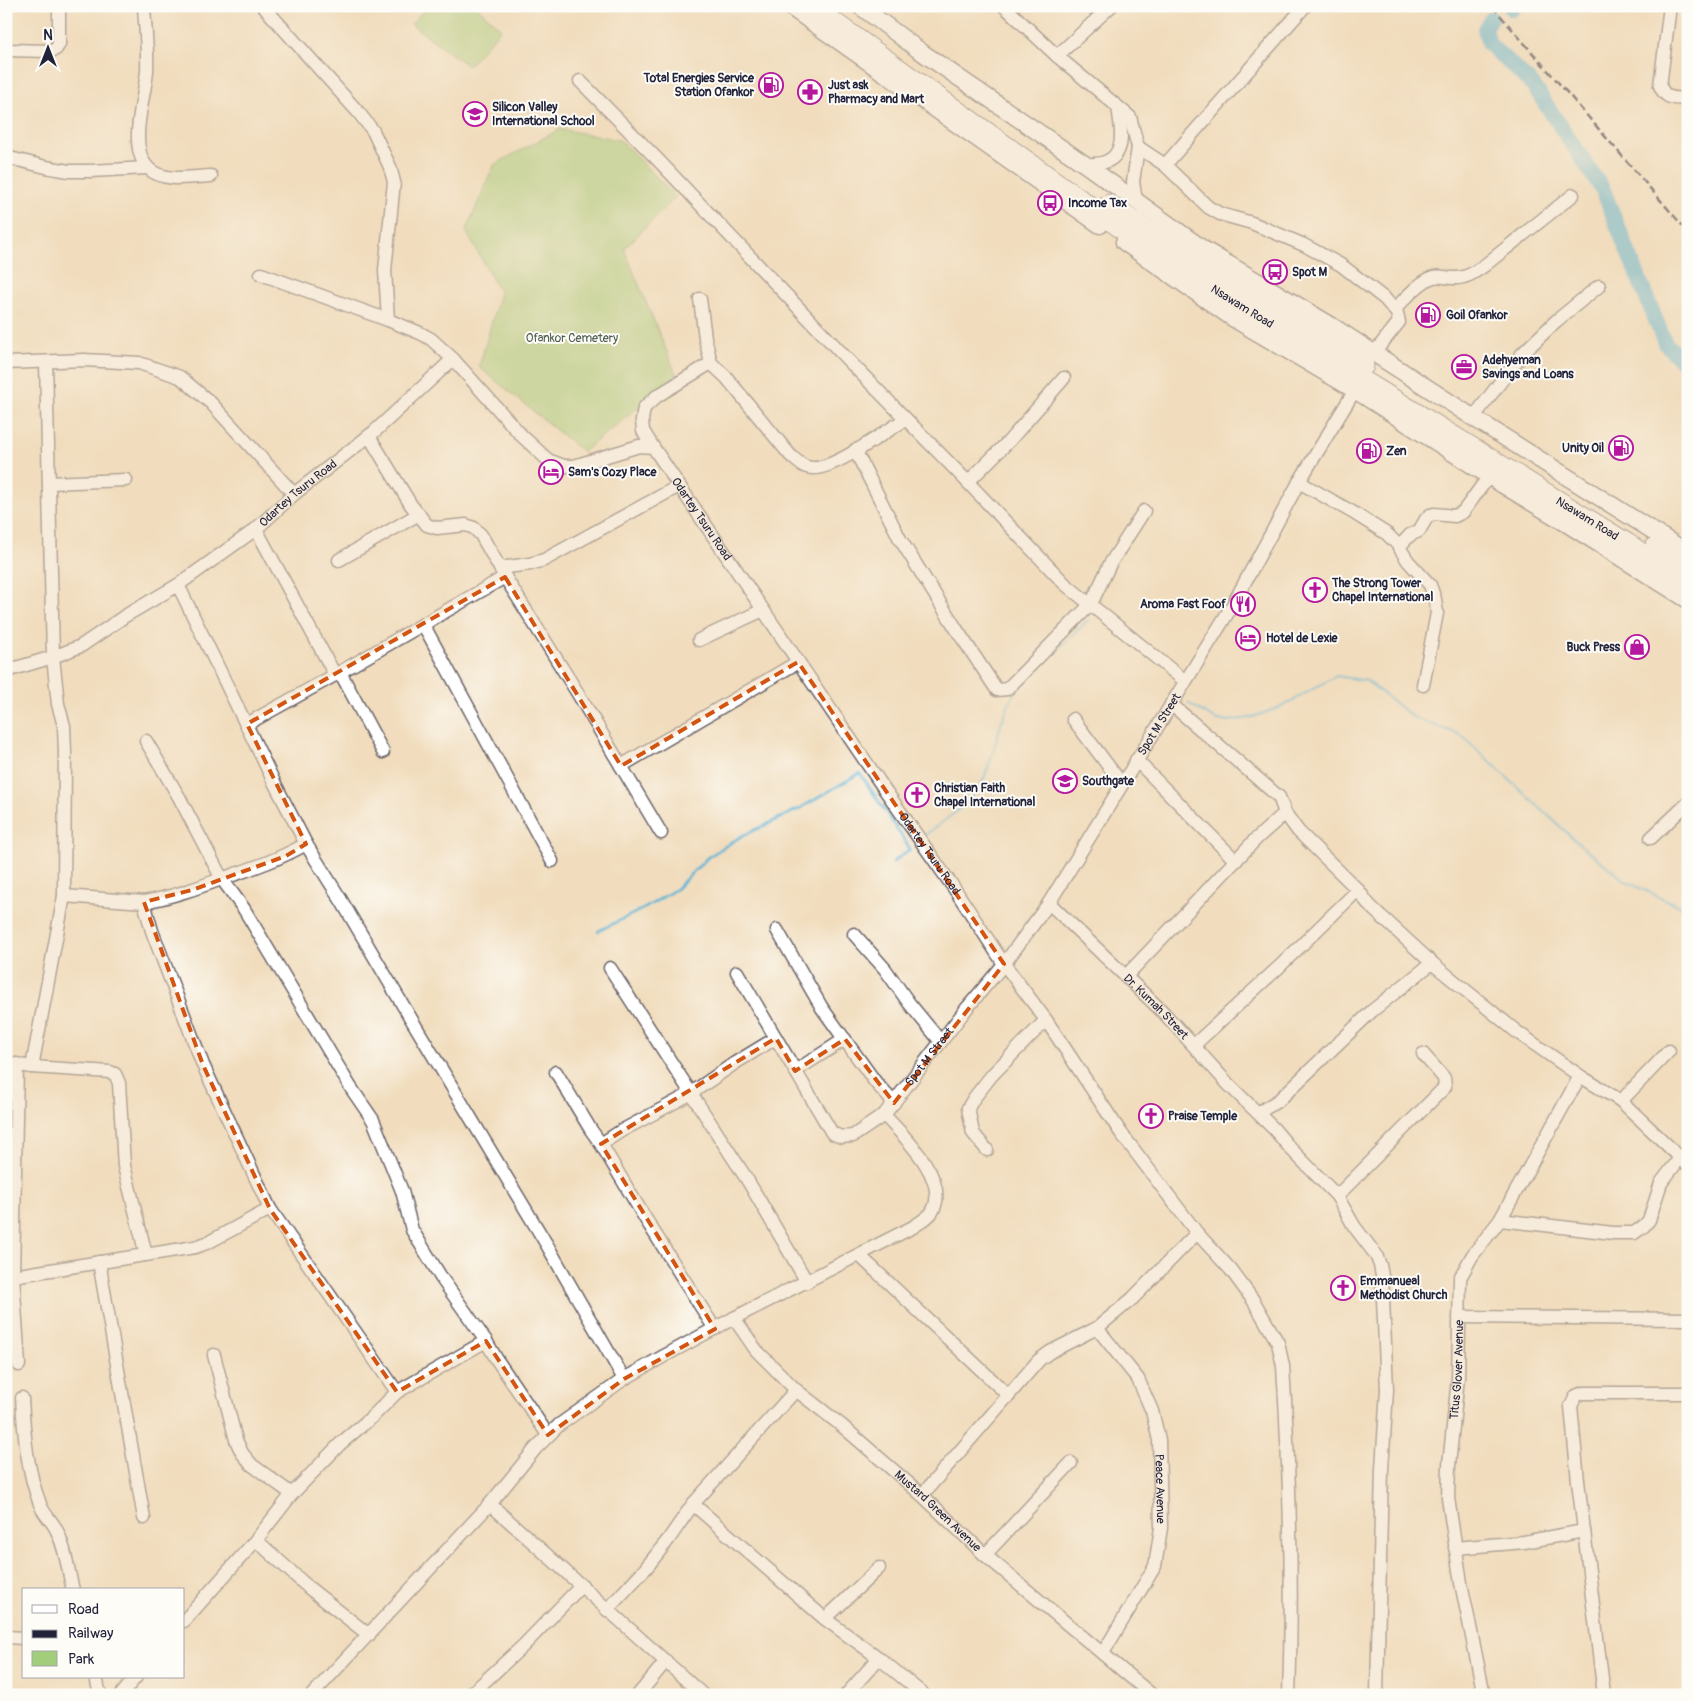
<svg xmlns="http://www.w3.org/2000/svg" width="1694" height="1701" font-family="Pangolin,sans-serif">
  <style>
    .green { fill: #a2ce7b; stroke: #62785b }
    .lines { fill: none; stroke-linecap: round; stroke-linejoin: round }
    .stream { stroke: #59b3d6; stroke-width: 2.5 }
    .river { stroke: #59b3d6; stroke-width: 16 }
    .minor-casing { stroke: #6a6368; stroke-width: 15 }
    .major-casing { stroke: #6a6368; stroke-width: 19 }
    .highway-casing { stroke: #6a6368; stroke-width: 21 }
    .minor { stroke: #fff; stroke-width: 12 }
    .major { stroke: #fff; stroke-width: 16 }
    .highway { stroke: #fff; stroke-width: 19 }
    .rail { stroke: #22223b; stroke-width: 2.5; stroke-dasharray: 8 4; stroke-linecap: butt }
    .marked { fill: none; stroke: #d45411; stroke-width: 4; stroke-dasharray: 10 6; stroke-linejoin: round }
    .labels { text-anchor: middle; stroke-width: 4; stroke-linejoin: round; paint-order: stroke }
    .poi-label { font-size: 12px; font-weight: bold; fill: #22223b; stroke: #fdfcf7; text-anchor: start }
    .street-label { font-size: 12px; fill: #22223b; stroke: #fdfcf7 }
    .park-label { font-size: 12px; fill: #4f5e51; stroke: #fdfcf7 }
  </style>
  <rect width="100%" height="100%" fill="#fdfcf7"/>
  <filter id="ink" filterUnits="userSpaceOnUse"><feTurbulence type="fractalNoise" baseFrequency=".02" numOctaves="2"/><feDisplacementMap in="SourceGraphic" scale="10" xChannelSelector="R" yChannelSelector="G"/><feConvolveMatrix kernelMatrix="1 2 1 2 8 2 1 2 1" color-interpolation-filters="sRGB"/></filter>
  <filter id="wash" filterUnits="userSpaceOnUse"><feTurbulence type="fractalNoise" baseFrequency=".0096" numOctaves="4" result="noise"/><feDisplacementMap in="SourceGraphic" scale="20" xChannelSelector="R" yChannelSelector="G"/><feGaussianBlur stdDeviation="1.12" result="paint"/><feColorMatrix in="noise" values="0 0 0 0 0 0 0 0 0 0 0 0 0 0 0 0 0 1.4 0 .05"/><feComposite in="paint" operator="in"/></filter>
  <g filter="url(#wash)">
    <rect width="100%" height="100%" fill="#f1ddbd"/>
    <g class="green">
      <path d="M428,6H476L501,29L468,66L411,24Z"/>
      <path d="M560,129L620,140L676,197L624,249L677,376L583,452L479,367L500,293L466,231L494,165Z"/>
    </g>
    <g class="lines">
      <g class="stream">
        <path d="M1188,703L1216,720L1229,721L1250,718L1283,706L1336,676L1367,681L1414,718L1461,735L1577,842L1627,882L1688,910"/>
        <path d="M925,835C942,822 969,805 980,786C984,780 986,772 989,765C998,738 1002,709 1020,686L1088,620"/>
        <path d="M598,931L645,908L676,889L708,857L740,837L799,809L860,773L910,849L893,862"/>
      </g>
      <g class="river">
        <path d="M1512,9V6"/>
        <path d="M1491,19L1485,29L1489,44L1533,85L1603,190L1665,343L1688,367"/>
      </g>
    </g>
  </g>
  <g filter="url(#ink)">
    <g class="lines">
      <defs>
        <g id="minor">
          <path d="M144,6C145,27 148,50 147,71C145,98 127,146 148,168C163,183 192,177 211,176"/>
          <path d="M263,6L359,113L373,131L390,167L394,182L385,270L388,320"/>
          <path d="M1004,6L1057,56L1130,117L1138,147L1133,182L1136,201"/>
          <path d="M1670,6L1660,86C1666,100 1674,98 1688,99"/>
          <path d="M6,50L51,51L56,49L59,44V6"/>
          <path d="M1057,56L1111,6"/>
          <path d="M580,81L659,161L848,360L956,470L1065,584L1185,681"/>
          <path d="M1138,147L1165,165L1208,207L1220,214L1252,223L1304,245L1341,265L1385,299L1397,313L1399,322L1374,353"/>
          <path d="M6,157L46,167L69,171H90L148,168"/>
          <path d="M1086,165C1091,164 1097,164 1102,163C1128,156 1121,127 1118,107"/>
          <path d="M1165,165L1305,6"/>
          <path d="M261,274L388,320L420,333L431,339L453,359"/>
          <path d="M700,299L705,338L711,363L726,377L790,455C797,461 803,468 813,468C835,469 886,431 906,419"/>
          <path d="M1395,309C1404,300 1421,280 1434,277C1440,275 1446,278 1453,278C1466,279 1475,272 1485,265L1573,195"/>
          <path d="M6,363L84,360L139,363L180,377L211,403L294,494"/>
          <path d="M1473,418L1522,354L1556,321L1599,286"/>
          <path d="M369,436L411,505L427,525L437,528L466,525L474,528L481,535L505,577L577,692L661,833"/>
          <path d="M653,447L643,431L642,420L644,408L657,396L711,363"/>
          <path d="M855,450L900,539L957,630L997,690L1007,689L1091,604L1110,564L1144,511"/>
          <path d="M968,482L1010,440L1064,378"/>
          <path d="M1299,482L1352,512L1387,534L1397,544L1408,561L1430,585L1435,599L1437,613L1423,685"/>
          <path d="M49,483L126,480"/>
          <path d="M256,529L335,675"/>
          <path d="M1399,547L1410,535L1419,531L1426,519L1430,515L1434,514L1455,516L1463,512L1489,476"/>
          <path d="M339,560L419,514"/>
          <path d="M500,568L530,564L544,560L679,486"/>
          <path d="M178,585L275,784L306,844L341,900L398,997L547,1245L624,1379"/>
          <path d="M423,624L552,861"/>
          <path d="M699,640L763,610"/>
          <path id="s1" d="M6,671L53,657L81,646L125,616L178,585L256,529L294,494L374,432L453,359L522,436L548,460L564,466H574L639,446L653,447L885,790L956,891L1004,964L1046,1020L1121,1133L1197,1233L1231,1270L1253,1300L1278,1343L1283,1366C1290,1476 1293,1585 1289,1695"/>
          <path d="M340,672L383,752"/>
          <path d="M1171,704L1279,797L1285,813"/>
          <path d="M1073,719L1122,784"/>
          <path d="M247,724L335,675L505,577"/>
          <path d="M146,741L179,797L222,879L244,909L351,1088L373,1120L402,1191L412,1230L442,1279L486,1341L497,1360L548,1435"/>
          <path d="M1136,760L1236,861"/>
          <path d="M621,766L798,662"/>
          <path d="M1651,838L1688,803"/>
          <path d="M64,896L144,902L152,931L203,1065L270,1209L397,1392"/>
          <path d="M144,902C172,897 197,888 224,878C253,868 280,859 306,844"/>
          <path id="s2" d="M1049,903L1164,1013L1229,1085L1274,1129L1290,1148L1337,1196L1354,1226L1376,1255L1380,1265L1382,1276L1387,1390L1382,1469L1377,1695"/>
          <path d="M777,930L822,1008L876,1083L894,1103"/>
          <path d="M854,934L885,969L909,1003L941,1042"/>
          <path d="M610,968L748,1181L807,1282"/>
          <path id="s3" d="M737,972L832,1133L841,1137L853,1136L884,1115L967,1008L1004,964L1049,903L1232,606L1299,482L1355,390"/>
          <path d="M1126,976L1256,839L1285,813L1298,831L1358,890L1370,906L1432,963L1517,1032L1580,1076L1621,1101L1688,1165"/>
          <path d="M1194,1045L1279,967L1358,890"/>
          <path d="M6,1063L32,1067L110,1072L115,1074L119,1083L124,1166L146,1255"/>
          <path d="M17,1064L13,1276L19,1365"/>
          <path d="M32,1067L64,896L65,753L64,726L58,704L53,657L46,362"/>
          <path d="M795,1071L845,1039"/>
          <path d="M556,1072L591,1130L601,1144"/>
          <path d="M1621,1101L1669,1051"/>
          <path d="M1258,1113L1279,1100L1372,1011L1432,963"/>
          <path d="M987,1150L973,1133L968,1108L974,1098L992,1075L1046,1020"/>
          <path d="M1337,1196L1445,1087L1444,1078L1423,1054"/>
          <path d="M1500,1220L1613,1233H1634L1644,1226L1649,1220L1661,1183L1680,1158"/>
          <path d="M859,1255L1009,1396"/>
          <path d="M99,1262L144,1518"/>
          <path d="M13,1276L195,1247L209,1242L270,1209"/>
          <path d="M1459,1317L1688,1319"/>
          <path id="s4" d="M734,1318L756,1350L796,1390L841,1425L922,1495L985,1555L1152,1695"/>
          <path id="s5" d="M1097,1328L1138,1379L1152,1411L1159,1440L1160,1481L1161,1528L1155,1566L1103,1653"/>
          <path d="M715,1329L645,1218L601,1144L621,1131L690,1094L735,1063L776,1038"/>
          <path d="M214,1355L236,1440L242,1453L252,1465L292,1494"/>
          <path d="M22,1398C24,1435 27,1470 40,1504C43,1513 50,1519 55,1527C65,1545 68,1570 73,1590"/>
          <path d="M922,1495L1039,1360L1050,1352L1097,1328L1132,1299L1197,1233"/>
          <path d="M490,1504L703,1695"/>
          <path d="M693,1504L825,1619L879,1658L924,1695"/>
          <path d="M256,1540L309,1588L369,1635"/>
          <path d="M1455,1548L1524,1542L1584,1531"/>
          <path d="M985,1555L1071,1463"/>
          <path d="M607,1610L646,1568L668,1540L693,1504L796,1390"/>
          <path d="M825,1619L879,1568"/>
          <path d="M184,1621L256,1540L292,1494L340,1444L373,1416L397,1392L486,1341"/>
          <path d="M6,1637L24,1638"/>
          <path d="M96,1677L100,1695"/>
          <path d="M121,1695L136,1677"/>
          <path d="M312,1695L490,1504L536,1448L559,1425L624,1379L664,1356L734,1318L913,1227C919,1223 928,1218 932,1212C951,1181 904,1136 884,1115"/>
          <path d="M470,1695L524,1645L582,1585"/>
          <path d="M638,1695L666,1661"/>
          <path d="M846,1695L879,1658"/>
          <path id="s6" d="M1484,1695L1461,1583L1448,1498L1449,1465L1458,1378L1460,1278L1472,1256L1500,1220L1580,1076"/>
          <path d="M1604,1695L1578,1481L1571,1406L1576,1396L1583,1393H1688"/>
        </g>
        <g id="major">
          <path d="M789,6L1100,225"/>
          <path d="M860,6L920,51L1086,165L1203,249L1332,326L1480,422L1688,553"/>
          <path d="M1124,242L1231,317L1355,390L1503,485L1561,520L1688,600"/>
        </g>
        <g id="highway">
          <path id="s7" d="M812,6L1130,235L1230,299L1407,407L1627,543L1688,584"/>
          <path d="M1109,204L1165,242L1364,366"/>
          <path d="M1655,547L1688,568"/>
        </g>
      </defs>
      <use href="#minor" class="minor-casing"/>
      <use href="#major" class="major-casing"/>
      <use href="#highway" class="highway-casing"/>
      <use href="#minor" class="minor"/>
      <use href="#major" class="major"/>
      <use href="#highway" class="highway"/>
      <path class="rail" d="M1492,6L1688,232"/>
    </g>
  </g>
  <path d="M0 0H1694V1701H0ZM505,577L621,766L798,662L1004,964L894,1103L845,1039L795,1071L776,1038L601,1144L715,1329L624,1379L548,1435L486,1341L397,1392L270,1209L203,1065L144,902L192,890L286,856L306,844L247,724Z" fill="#f1ddbd" fill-opacity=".55" fill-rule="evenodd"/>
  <path class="marked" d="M505,577L621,766L798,662L1004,964L894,1103L845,1039L795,1071L776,1038L601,1144L715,1329L624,1379L548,1435L486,1341L397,1392L270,1209L203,1065L144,902L192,890L286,856L306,844L247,724Z"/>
  <defs>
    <symbol id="fuel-ring" viewBox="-11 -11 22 22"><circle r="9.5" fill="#fdfcf7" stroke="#b5179e" stroke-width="1.5"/><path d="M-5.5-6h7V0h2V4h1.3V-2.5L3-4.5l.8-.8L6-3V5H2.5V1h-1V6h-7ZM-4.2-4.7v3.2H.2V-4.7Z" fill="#b5179e"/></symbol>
    <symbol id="pharmacy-ring" viewBox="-11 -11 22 22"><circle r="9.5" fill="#fdfcf7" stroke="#b5179e" stroke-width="1.5"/><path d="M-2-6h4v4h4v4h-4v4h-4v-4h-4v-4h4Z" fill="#b5179e"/></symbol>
    <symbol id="school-ring" viewBox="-11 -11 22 22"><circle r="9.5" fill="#fdfcf7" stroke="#b5179e" stroke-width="1.5"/><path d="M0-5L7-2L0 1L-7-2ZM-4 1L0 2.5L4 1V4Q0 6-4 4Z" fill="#b5179e"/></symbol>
    <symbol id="bus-ring" viewBox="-11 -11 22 22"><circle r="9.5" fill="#fdfcf7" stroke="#b5179e" stroke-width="1.5"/><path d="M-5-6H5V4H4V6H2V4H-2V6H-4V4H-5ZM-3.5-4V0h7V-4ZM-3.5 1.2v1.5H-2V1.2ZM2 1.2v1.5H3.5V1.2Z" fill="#b5179e"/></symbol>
    <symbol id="office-ring" viewBox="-11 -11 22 22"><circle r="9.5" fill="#fdfcf7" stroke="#b5179e" stroke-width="1.5"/><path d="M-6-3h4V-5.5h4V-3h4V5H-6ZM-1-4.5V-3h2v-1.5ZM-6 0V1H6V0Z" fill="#b5179e"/></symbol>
    <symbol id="hotel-ring" viewBox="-11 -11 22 22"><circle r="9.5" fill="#fdfcf7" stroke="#b5179e" stroke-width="1.5"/><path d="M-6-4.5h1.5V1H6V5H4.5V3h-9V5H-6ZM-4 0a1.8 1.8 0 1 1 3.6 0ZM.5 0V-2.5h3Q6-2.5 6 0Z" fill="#b5179e"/></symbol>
    <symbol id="church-ring" viewBox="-11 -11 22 22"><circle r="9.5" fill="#fdfcf7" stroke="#b5179e" stroke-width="1.5"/><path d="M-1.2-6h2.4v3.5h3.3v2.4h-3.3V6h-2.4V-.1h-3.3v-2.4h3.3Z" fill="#b5179e"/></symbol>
    <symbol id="restaurant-ring" viewBox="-11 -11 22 22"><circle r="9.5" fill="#fdfcf7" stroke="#b5179e" stroke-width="1.5"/><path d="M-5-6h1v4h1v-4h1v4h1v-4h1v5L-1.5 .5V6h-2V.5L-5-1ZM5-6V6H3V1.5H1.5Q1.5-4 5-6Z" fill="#b5179e"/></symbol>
    <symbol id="shop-ring" viewBox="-11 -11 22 22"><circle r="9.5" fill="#fdfcf7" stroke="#b5179e" stroke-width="1.5"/><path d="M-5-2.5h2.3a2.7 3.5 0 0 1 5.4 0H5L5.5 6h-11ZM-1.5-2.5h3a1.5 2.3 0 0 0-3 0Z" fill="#b5179e"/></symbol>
  </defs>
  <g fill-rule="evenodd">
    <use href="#fuel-ring" x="757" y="71" width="28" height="28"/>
    <use href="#pharmacy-ring" x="796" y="78" width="28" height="28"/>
    <use href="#school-ring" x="461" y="100" width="28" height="28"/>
    <use href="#bus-ring" x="1036" y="189" width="28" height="28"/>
    <use href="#bus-ring" x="1261" y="258" width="28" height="28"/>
    <use href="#fuel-ring" x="1414" y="301" width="28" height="28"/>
    <use href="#office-ring" x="1450" y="353" width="28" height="28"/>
    <use href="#fuel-ring" x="1607" y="434" width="28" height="28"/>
    <use href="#fuel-ring" x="1355" y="437" width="28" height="28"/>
    <use href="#hotel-ring" x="537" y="458" width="28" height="28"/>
    <use href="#church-ring" x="1301" y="576" width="28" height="28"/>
    <use href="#restaurant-ring" x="1229" y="590" width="28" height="28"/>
    <use href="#hotel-ring" x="1234" y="624" width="28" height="28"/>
    <use href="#shop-ring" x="1623" y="633" width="28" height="28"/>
    <use href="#school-ring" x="1051" y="767" width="28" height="28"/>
    <use href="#church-ring" x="903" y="781" width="28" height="28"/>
    <use href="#church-ring" x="1137" y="1102" width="28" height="28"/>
    <use href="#church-ring" x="1329" y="1274" width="28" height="28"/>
  </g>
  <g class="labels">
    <g class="poi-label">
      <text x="754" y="82" text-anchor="end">Total Energies Service<tspan x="754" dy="14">Station Ofankor</tspan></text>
      <text x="828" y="89">Just ask<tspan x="828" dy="14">Pharmacy and Mart</tspan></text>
      <text x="492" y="111">Silicon Valley<tspan x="492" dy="14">International School</tspan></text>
      <text x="1068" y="207">Income Tax</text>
      <text x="1292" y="276">Spot M</text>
      <text x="1446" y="319">Goil Ofankor</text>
      <text x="1482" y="364">Adehyeman<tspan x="1482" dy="14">Savings and Loans</tspan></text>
      <text x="1604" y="452" text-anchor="end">Unity Oil</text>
      <text x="1386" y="455">Zen</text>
      <text x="568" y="476">Sam's Cozy Place</text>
      <text x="1332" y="587">The Strong Tower<tspan x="1332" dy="14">Chapel International</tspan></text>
      <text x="1226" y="608" text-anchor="end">Aroma Fast Foof</text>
      <text x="1266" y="642">Hotel de Lexie</text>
      <text x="1620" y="651" text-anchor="end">Buck Press</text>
      <text x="1082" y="785">Southgate</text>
      <text x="934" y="792">Christian Faith<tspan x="934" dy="14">Chapel International</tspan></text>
      <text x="1168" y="1120">Praise Temple</text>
      <text x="1360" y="1285">Emmanueal<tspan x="1360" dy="14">Methodist Church</tspan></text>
    </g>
    <g class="street-label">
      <text dy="4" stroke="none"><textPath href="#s7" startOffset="525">Nsawam Road</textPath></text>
      <text dy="4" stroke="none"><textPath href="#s1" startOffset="345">Odartey Tsuru Road</textPath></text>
      <text dy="4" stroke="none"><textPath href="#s1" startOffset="885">Odartey Tsuru Road</textPath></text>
      <text dy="4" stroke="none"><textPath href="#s7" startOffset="930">Nsawam Road</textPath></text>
      <text dy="4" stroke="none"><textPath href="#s3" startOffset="725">Spot M Street</textPath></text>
      <text dy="4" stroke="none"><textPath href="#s1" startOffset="1290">Odartey Tsuru Road</textPath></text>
      <text dy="4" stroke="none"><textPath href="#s2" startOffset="149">Dr. Kumah Street</textPath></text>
      <text dy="4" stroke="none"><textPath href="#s3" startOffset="320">Spot M Street</textPath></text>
      <text dy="4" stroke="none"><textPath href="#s6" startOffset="329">Titus Glover Avenue</textPath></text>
      <text dy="4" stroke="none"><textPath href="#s5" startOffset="179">Peace Avenue</textPath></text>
      <text dy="4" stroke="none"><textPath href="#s4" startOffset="282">Mustard Green Avenue</textPath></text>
    </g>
    <g class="park-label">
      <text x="572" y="342">Ofankor Cemetery</text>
    </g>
  </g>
  <rect width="1694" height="1701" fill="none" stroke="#fdfcf7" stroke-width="25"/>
  <rect x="22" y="1588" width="162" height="90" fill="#fdfcf7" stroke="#a5a5ac"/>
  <rect x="32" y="1605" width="25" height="8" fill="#ffffff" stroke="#a5a5ac"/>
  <text x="68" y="1614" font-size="15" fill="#22223b">Road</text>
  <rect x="32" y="1630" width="25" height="8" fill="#22223b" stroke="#a5a5ac"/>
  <text x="68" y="1638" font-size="15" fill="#22223b">Railway</text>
  <rect x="32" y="1651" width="25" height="15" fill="#a2ce7b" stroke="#a5a5ac"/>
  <text x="68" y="1664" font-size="15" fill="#22223b">Park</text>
  <g transform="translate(48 48)" stroke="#fdfcf7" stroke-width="4" paint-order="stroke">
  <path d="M0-4L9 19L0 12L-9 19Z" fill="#22223b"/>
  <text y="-8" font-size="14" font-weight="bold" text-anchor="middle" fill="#22223b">N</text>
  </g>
</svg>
